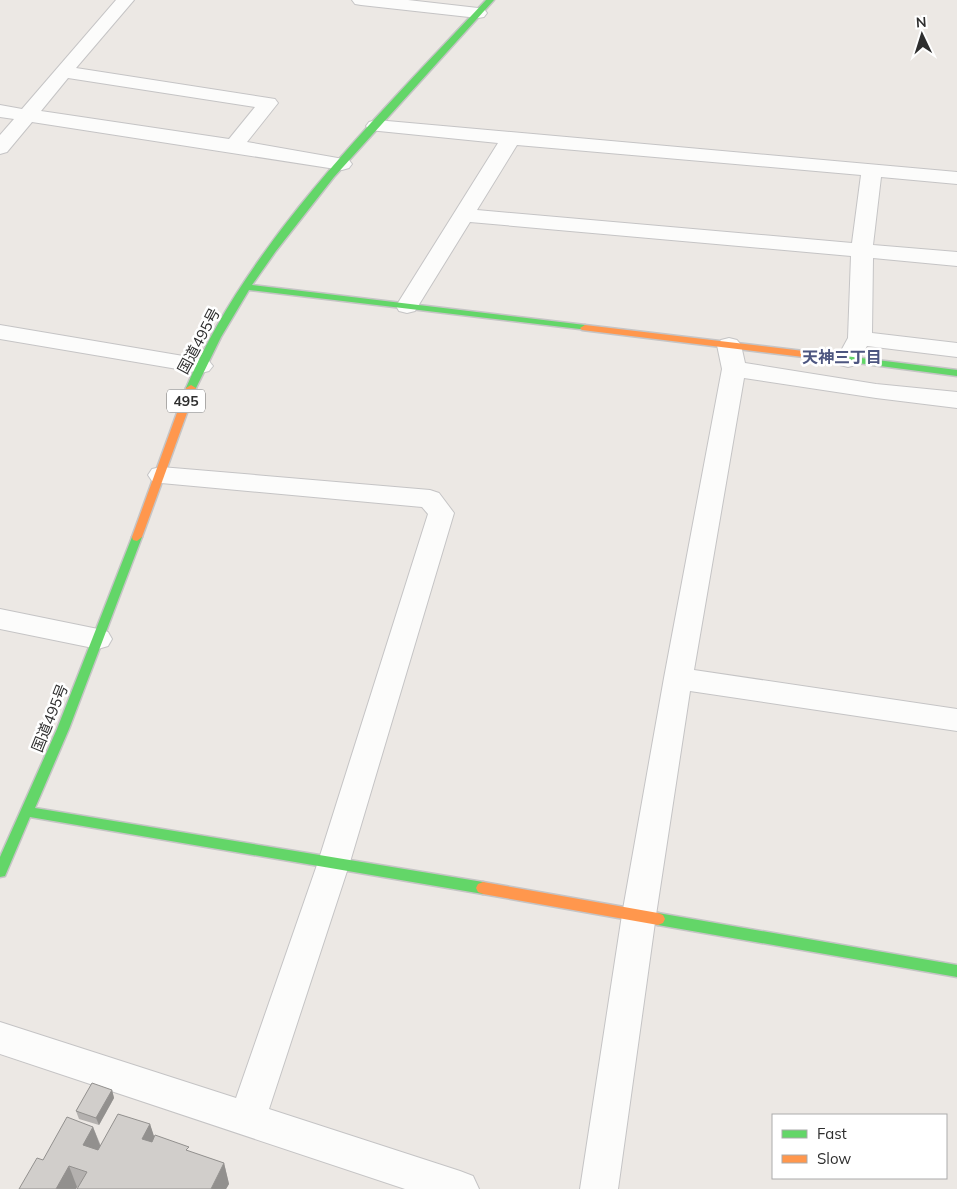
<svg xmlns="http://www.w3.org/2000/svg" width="957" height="1189" font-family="Mulish,'Noto Sans JP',sans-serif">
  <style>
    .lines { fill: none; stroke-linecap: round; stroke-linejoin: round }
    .street-casing { stroke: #c5c4c5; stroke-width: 2 }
    .fast-casing { stroke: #c5c4c5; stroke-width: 3 }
    .slow-casing { stroke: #c5c4c5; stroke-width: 3 }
    .street { fill: #fcfcfb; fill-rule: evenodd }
    .fast { fill: #63d668; fill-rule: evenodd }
    .slow { fill: #ff974d; fill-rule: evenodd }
    .wall { fill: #b4b1af }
    .shaded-wall { fill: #92908e }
    .building { fill: #d1cecb; stroke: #92908e }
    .labels { text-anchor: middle; stroke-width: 5; stroke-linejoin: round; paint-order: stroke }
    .shield { fill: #fff; stroke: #6d6d6d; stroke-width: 1 }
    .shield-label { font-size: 14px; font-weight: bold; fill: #2e2e2e }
    .street-label { font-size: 15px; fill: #2e2e2e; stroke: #fff }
    .neighbourhood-label { font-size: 16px; font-weight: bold; fill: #4d5680; stroke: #fff }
  </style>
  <rect width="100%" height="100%" fill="#ece8e4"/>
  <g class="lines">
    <defs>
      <g id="street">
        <path d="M116,0H134L76,68L275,99L278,103L247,142L349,160L352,164L349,168L342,170L32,122L7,152L0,154V135L14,119L0,117V105L22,109ZM68,78L255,107L229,139L41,111Z"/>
        <path d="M352,0H408L478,8L484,9L487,13L484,17L478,18L361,5L355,4Z"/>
        <path d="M376,120L957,172V184L881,177L873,245L957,252V266L873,258L872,333L957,343V357L867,346L856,365L848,367L840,365L836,360L848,338L851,256L470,222L415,311L407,313L399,311L396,306L498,143L369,130L366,126L369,122ZM517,145L861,175L852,243L477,210Z"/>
        <path d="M0,325L201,359L209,361L213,366L209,371L201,373L0,339Z"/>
        <path d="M729,338L737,340L741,345L745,363L876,384L957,392V408L876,398L744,378L694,670L957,709V731L690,691L656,915L618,1189H580L622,915L664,678L722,369L717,345L721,340Z"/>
        <path d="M161,467L430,490L439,493L454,513L350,862L269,1109L460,1171L473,1176L479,1189H405L0,1054V1022L236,1098L318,862L428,514L422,507L161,483L152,481L148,475L152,469Z"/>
        <path d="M0,609L98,629L108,632L112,639L108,646L98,649L0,629Z"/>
      </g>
      <g id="fast">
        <path d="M486,0H494L334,177L276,251L252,285L585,325L590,328L588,330L249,290L221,337L196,388L194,390H188L186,388C248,242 378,116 486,0Z"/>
        <path d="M845,356L957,370V376L842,361V357Z"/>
        <path d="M137,533L142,537L69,729L35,808L483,882L488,884L490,888L488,892L483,894L30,817L5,876L0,877V857L57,729L132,537Z"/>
        <path d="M658,913L957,965V977L658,925L653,923L651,919L653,915Z"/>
      </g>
      <g id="slow">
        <path d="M585,325L845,356L850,359L845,362L582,330L580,328Z"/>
        <path d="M191,385L196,388L142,537L137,541L133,540L132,537L186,388Z"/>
        <path d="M483,882L658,913L663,915L665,919L663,923L658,925L483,894L478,892L476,888L478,884Z"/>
      </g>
    </defs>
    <use href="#street" class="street-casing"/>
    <use href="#fast" class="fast-casing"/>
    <use href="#slow" class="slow-casing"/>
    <use href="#street" class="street"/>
    <use href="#fast" class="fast"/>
    <use href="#slow" class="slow"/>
  </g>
  <g class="wall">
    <path d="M112,1090L114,1098L99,1125L79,1119L76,1111Z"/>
    <path d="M150,1124L154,1138L190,1152L224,1163L229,1184L226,1189H77L78,1187H77L76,1189H19L43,1160L93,1127L101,1146Z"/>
  </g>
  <g class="shaded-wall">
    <path d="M112,1090L114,1098L99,1125L96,1118Z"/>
    <path d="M150,1124L157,1145L142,1139Z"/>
    <path d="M93,1127L101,1148L91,1166L83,1145Z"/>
    <path d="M224,1163L229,1184L226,1189H211Z"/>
    <path d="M69,1166L77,1187L76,1189H56Z"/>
  </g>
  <g class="building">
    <path d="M92,1083L112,1090L96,1118L76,1111Z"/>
    <path d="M118,1114L150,1124L142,1139L152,1142L155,1135L189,1147L186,1150L224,1163L211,1189H77L87,1172L69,1166L56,1189H19L37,1158L43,1160L67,1117L93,1127L83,1145L98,1150Z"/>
  </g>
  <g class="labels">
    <rect class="shield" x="167" y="389.5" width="38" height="23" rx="4"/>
    <g class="shield-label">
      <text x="186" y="406">495</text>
    </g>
    <g class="street-label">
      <text transform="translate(199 341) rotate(-62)" y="5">国道495号</text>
      <text transform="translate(50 718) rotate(-68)" y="5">国道495号</text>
    </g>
    <g class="neighbourhood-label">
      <text x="842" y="363">天神三丁目</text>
    </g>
  </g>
  <rect x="772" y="1114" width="175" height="65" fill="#ffffff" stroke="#ababab"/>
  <rect x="782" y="1130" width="25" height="8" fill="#63d668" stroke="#ababab"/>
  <text x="817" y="1139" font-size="15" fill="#2e2e2e">Fast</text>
  <rect x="782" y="1155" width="25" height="8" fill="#ff974d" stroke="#ababab"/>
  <text x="817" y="1164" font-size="15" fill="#2e2e2e">Slow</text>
  <g transform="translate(922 35) rotate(356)" stroke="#ffffff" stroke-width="4" paint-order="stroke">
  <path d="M0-4L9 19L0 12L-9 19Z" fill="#2e2e2e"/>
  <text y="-8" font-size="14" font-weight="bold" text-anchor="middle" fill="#2e2e2e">N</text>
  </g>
</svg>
